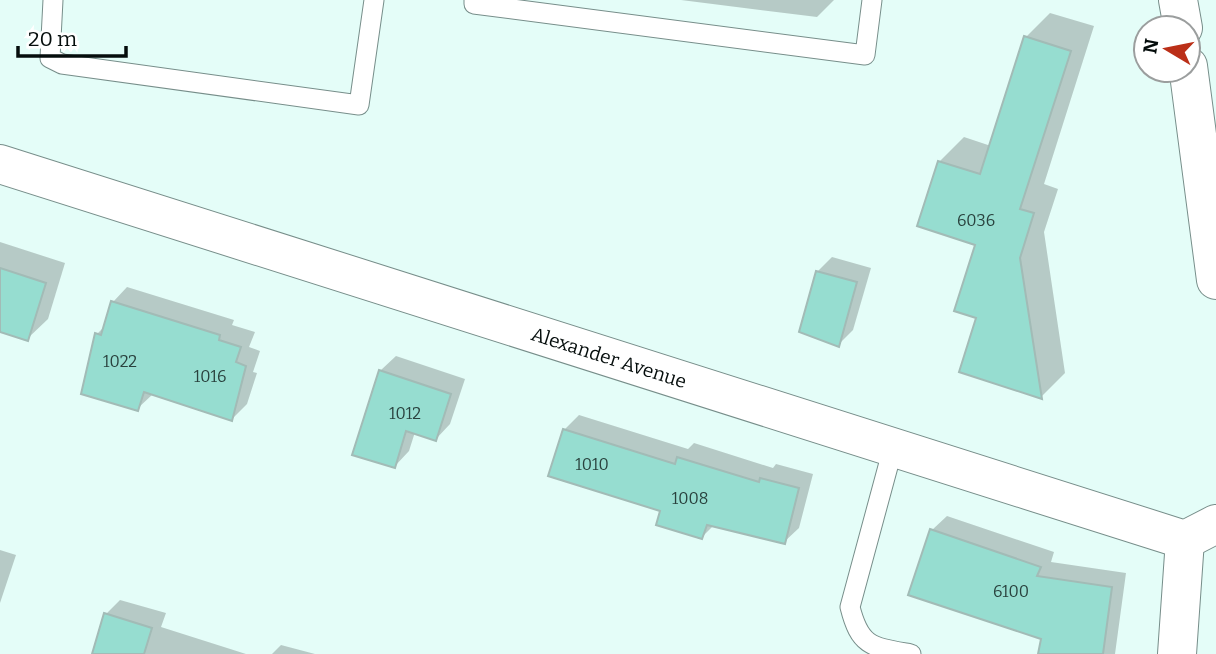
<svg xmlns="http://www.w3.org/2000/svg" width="1216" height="654" font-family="Bitter,serif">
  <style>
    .shadow { fill: #0003 }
    .building { fill: #96ddd0; stroke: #a2bbb6; stroke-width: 2 }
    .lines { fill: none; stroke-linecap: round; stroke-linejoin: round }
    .service-casing { stroke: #778e8a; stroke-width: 21 }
    .minor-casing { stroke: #778e8a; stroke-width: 40 }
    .primary-casing { stroke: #778e8a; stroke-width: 40 }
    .service { stroke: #fff; stroke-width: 19 }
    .minor { stroke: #fff; stroke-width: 38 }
    .primary { stroke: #fff; stroke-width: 38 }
    .labels { text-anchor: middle; stroke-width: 5; stroke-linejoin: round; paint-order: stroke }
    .number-label { font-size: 16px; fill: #29413d }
    .street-label { font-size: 19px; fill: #050d0c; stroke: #fff }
  </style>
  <rect width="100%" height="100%" fill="#e4fdf8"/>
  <g class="shadow">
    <path d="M681,0H834L817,17Z"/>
    <path d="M1050,13L1094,26L1044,184L1058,189L1044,232L1065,373L1041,397L979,317L977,244L939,162L964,137L991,146L1026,37Z"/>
    <path d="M0,242L65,263L48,319L27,339L0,330Z"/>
    <path d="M832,257L871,268L853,330L838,345L817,272Z"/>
    <path d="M127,287L234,320L232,325L255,332L249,347L260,351L253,372L257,373L247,404L232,419L153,394L137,409L97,334L105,326L113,302Z"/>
    <path d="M396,356L465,379L450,424L436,439L415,432L409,451L395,466L354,454L381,370Z"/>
    <path d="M579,415L688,449L694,443L773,468L776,464L813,474L799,528L784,542L714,525L702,537L564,430Z"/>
    <path d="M947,516L1054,552L1051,562L1126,573L1115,654H1040L1043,638L932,530Z"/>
    <path d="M0,550L16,555L0,603Z"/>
    <path d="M120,600L166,613L161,627L246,654H93L106,614Z"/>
    <path d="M281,645L315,654H272Z"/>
  </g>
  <g class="building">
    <path d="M1024,36L1071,51L1020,209L1034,213L1020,258L1042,399L959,372L976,318L954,311L975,245L917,226L938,161L980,174Z"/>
    <path d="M0,268L46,283L28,341L0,332Z"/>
    <path d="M816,271L857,282L839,347L799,332Z"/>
    <path d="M111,301L220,335L219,340L241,347L236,362L246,366L232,421L144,392L138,411L81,394L95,333L101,335Z"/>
    <path d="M379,370L451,394L436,441L406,431L395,468L352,455Z"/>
    <path d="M563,429L675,464L677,457L759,482L760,478L799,488L785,544L707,525L702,539L656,525L660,511L548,476Z"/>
    <path d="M930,529L1041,567L1037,576L1112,587L1103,654H1038L1041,639L908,595Z"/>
    <path d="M104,613L152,628L144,654H92Z"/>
  </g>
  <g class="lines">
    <defs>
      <g id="service">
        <path d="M53,0L50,58L62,64L359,105L374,0"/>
        <path d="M474,0V4L865,55L872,0"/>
        <path d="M893,448L850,607C860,647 872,647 911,654"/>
      </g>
      <g id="minor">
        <path id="s1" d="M0,164L1185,540L1216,524"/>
        <path d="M1177,654L1185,540"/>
      </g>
      <g id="primary">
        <path d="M1178,0L1183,28"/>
        <path d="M1188,66L1216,280"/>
      </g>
    </defs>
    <use href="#service" class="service-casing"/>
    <use href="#minor" class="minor-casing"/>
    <use href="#primary" class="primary-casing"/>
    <use href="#service" class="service"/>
    <use href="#minor" class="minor"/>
    <use href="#primary" class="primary"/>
  </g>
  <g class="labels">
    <g class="number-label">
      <text x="976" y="226">6036</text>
      <text x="120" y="367">1022</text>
      <text x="210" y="382">1016</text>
      <text x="405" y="419">1012</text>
      <text x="592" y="470">1010</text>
      <text x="690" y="504">1008</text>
      <text x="1011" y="597">6100</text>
    </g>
    <g class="street-label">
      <text dy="7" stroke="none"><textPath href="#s1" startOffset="639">Alexander Avenue</textPath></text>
    </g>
  </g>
  <g transform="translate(1167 49) rotate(280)"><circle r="33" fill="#ffffff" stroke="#9b9e9e" stroke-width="2"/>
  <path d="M0-5L12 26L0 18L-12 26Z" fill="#bb2f18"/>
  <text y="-10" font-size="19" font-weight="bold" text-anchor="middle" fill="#050d0c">N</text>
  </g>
  <path d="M18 46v10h108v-10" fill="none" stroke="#050d0c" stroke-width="3.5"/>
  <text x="28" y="46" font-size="21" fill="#050d0c" stroke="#ffffff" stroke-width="5" paint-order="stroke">20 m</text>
</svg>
